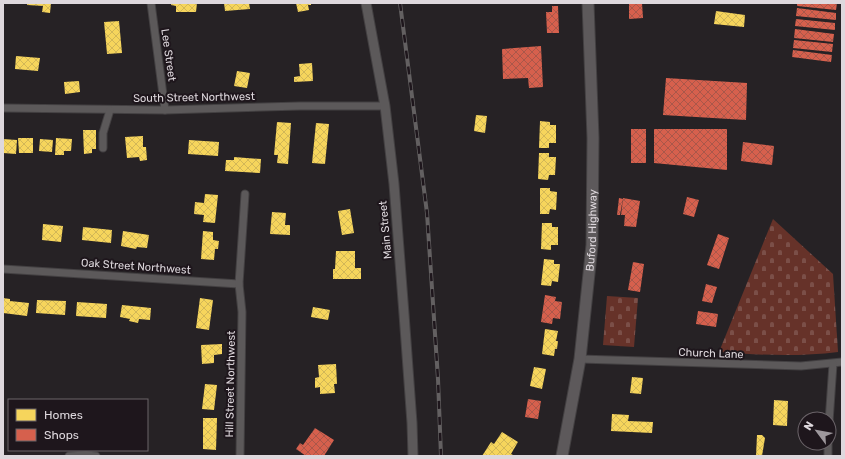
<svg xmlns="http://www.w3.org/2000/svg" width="845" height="459" font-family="Rubik,sans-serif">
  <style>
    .cemetery { fill: url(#cemetery-stones) }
    .homes { fill: url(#homes-cross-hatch) }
    .shops { fill: url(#shops-cross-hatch) }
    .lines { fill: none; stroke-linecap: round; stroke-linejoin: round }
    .minor-casing { stroke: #434042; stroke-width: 9 }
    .tertiary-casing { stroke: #434042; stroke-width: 11 }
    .primary-casing { stroke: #434042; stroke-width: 13 }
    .minor { stroke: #5c595a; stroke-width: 7 }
    .tertiary { stroke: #5c595a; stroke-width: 9 }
    .primary { stroke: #5d595b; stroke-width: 11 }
    .rail-casing { stroke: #636061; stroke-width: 4 }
    .rail { stroke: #1e161c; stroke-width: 2.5; stroke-dasharray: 8; stroke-linecap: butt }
    .labels { text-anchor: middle; stroke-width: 4; stroke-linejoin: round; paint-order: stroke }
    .street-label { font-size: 11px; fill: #ded8dd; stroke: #1e161c }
  </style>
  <defs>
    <pattern id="cemetery-stones" width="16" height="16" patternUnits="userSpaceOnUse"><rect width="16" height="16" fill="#663229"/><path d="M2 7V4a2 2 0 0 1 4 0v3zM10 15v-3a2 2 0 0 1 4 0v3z" fill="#7b4f48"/></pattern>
    <pattern id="homes-cross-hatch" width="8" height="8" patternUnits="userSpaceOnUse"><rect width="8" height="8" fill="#f6d55c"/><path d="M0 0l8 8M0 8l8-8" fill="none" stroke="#d2b757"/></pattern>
    <pattern id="shops-cross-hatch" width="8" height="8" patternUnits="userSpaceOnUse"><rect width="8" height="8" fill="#d6604d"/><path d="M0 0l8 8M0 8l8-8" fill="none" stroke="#aa574a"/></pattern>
  </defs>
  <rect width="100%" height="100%" fill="#262225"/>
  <g class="cemetery">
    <path d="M773,219L833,274L838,352C798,357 760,355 719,352Z"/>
    <path d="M607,296L638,298L634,347L603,345Z"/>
  </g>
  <g class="homes">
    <path d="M27,3H51L50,13L42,12L43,6L27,5Z"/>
    <path d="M171,3H197L196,12H176V6L171,5Z"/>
    <path d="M224,3H249L250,9L225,11Z"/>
    <path d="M296,3H311V5H308L309,10L298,12Z"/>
    <path d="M716,11L745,15L744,27L714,24Z"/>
    <path d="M119,21L122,53L107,54L104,22Z"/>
    <path d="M16,56L40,58L38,71L15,69Z"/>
    <path d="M312,63L313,81L294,82V77L300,76L299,64Z"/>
    <path d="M237,71L250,73L247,88L234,86Z"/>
    <path d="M79,81L80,92L65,94L64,82Z"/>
    <path d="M476,115L487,116L485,133L474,131Z"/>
    <path d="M540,121L550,122V125H556V143H549V148H539Z"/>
    <path d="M277,122L291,123L288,164L277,163L278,155H274Z"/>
    <path d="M316,123L329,124L325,164L312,163Z"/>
    <path d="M83,130H96V149H92V153L84,154Z"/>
    <path d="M143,136V147H146L147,160L140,161L139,157L127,158L125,137Z"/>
    <path d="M18,138H33V153H19Z"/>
    <path d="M56,138L72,139L71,151H64V155H55Z"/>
    <path d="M3,139L17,140L16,154L3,153Z"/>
    <path d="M40,139L53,140L52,152L39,151Z"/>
    <path d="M189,140L219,142L218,156L188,154Z"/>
    <path d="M539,153H549V157H556L555,175H549L548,180L538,179Z"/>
    <path d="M234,157L261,159L260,173L225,171L226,160H234Z"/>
    <path d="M540,188H550V191L557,192L556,210L550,209L549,214H540Z"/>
    <path d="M205,194L218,195L215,223L203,222L204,215L194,214L195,202L204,203Z"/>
    <path d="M350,209L354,233L342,235L338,211Z"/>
    <path d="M272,212L286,213L285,225H290V235L270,234Z"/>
    <path d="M542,223H552V227H558V245H551V250L541,249Z"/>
    <path d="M43,224L63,226L61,242L42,240Z"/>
    <path d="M83,227L112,230L111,243L82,240Z"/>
    <path d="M123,231L149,235L147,248L137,247L136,249L121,246Z"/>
    <path d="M203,231L213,232V240L219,241L218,249H215L214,260L201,259Z"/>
    <path d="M336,251H355V268H361V279H333V269H335Z"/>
    <path d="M544,259L554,260V264H560L558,282L552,281L551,286L541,285Z"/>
    <path d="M3,298L10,299V301L29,303L27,316L3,313Z"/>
    <path d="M200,298L213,300L209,330L196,328Z"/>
    <path d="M37,300L66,301L65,315L36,313Z"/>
    <path d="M77,302L107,304L106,318L76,316Z"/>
    <path d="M122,305L151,308L150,320L139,319L138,323L129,321L130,319L120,317Z"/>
    <path d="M313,307L330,310L328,320L311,317Z"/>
    <path d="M545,329L558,331L556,341H558L557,349H555L554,356L542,354Z"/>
    <path d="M222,344V354L214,355V363L202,364L201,345Z"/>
    <path d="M336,364L337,384H334L335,393L320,394V387L315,388V378L319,377L318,365Z"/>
    <path d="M534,367L546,369L542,389L530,386Z"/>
    <path d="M632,377L643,378L641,394L630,393Z"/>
    <path d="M205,384L217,385L214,410L202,409Z"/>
    <path d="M774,400L788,401L787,426L773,425Z"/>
    <path d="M612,414L629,415L628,421L653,422L652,433L611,431Z"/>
    <path d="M203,418H217L216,450L203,449Z"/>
    <path d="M502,432L518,442L511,454L513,455L512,456H482L491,442L494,444Z"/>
    <path d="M757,435H762L765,438L762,456H756Z"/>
  </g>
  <g class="shops">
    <path d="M629,3H642L643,18L629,19Z"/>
    <path d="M797,3H837L836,10L797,6Z"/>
    <path d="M552,6H558L559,33H547L546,12H552Z"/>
    <path d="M797,8L836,13V20L796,16Z"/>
    <path d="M796,19L835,23V30L795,26Z"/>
    <path d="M795,29L834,34L833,42L794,38Z"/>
    <path d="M794,40L833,44L832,52L793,48Z"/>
    <path d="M541,46L543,87L529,88L528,78L503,79L502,49Z"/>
    <path d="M793,50L832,55L831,62L792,57Z"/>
    <path d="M666,78L747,83L746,120L663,115Z"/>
    <rect x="631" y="129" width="15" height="34"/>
    <path d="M654,129H727V170L654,163Z"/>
    <path d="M743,142L774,146L772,165L741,161Z"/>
    <path d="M687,197L699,200L694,217L683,214Z"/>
    <path d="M619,198L623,199L620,215H617Z"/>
    <path d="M623,198L640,201L636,227L624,226L625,215H621Z"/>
    <path d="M718,234L729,238L719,269L707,265Z"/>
    <path d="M633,262L644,264L640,292L628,290Z"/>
    <path d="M706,284L717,287L712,303L702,301Z"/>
    <path d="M545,295L556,297L555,301L562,302L560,319L553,318L552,324L541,322Z"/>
    <path d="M698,311L718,314L716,327L696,324Z"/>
    <path d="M528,399L541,401L538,419L525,417Z"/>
    <path d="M315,428L334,440L324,456H306L296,449L300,443L303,445Z"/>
  </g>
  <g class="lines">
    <defs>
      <g id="minor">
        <path d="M151,3L165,110"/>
        <path d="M3,108L165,110L300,106H385"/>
        <path d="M103,148V133L110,110"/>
        <path d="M3,269L239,284"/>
        <path d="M580,359L801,366L842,362"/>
        <path d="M829,422L833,364"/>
        <path d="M69,456L86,455L96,456"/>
        <path d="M240,456L242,312L239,284L245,194"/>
        <path d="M828,456V443"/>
      </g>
      <path id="tertiary" d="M366,3L385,106L394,184L404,314L412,423L413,456"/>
      <g id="primary">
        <path id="s1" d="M562,456L580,359L592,245L593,138L588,3"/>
      </g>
    </defs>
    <use href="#minor" class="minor-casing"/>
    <use href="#tertiary" class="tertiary-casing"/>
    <use href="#primary" class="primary-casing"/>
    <use href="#minor" class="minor"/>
    <use href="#tertiary" class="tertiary"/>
    <use href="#primary" class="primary"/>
    <defs>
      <path id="rail" d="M400,3L427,213L438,379L441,456"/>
    </defs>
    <use href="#rail" class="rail-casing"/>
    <use href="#rail" class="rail"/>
  </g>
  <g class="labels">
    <g class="street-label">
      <text transform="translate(169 55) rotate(82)" y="4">Lee Street</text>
      <text transform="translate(194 97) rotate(-1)" y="4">South Street Northwest</text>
      <text transform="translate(385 230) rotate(-95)" y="4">Main Street</text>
      <text dy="4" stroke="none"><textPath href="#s1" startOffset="228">Buford Highway</textPath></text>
      <text transform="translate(136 266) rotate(4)" y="4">Oak Street Northwest</text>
      <text transform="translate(711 353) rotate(2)" y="4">Church Lane</text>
      <text transform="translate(230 384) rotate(-89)" y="4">Hill Street Northwest</text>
    </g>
  </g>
  <rect width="845" height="459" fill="none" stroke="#ded8dd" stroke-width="8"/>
  <rect x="8" y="399" width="140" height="52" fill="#1e161c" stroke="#6b6469"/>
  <rect x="16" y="409" width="20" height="12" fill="#f6d55c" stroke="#6b6469"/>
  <text x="44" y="419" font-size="12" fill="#ded8dd">Homes</text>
  <rect x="16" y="429" width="20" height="12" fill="#d6604d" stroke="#6b6469"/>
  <text x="44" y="439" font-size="12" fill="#ded8dd">Shops</text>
  <g transform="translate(817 431) rotate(302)"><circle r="19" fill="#1e161c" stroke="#6b6469"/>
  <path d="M0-3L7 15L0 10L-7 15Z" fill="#9e989d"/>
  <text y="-6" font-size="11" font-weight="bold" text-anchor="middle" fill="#ded8dd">N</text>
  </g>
</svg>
